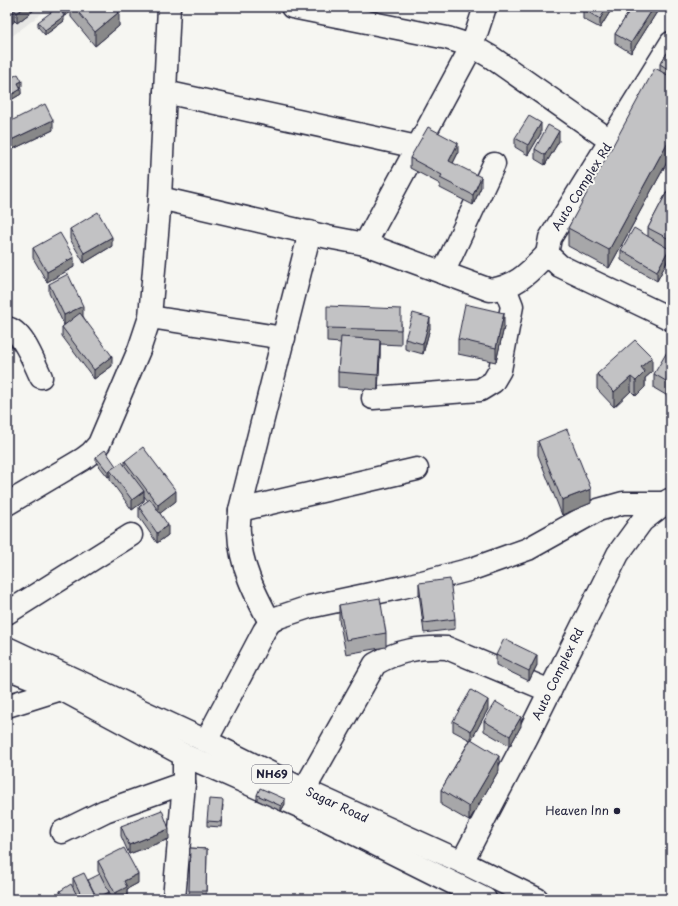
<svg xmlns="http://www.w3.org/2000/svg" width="678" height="906" font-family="'Playpen Sans',sans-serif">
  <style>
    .built { fill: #e6e6e4 }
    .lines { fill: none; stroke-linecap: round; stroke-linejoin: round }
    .minor-casing { stroke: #22223b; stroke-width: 25 }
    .highway-casing { stroke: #22223b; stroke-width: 25 }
    .minor { stroke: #f6f6f2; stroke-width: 22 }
    .highway { stroke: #f6f6f2; stroke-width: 22 }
    .wall { fill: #a7a7a9; stroke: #22223b }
    .shaded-wall { fill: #888889; stroke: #22223b }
    .building { fill: #c2c2c4; stroke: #22223b }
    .poi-dot { fill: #22223b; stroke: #f6f6f2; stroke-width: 1.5 }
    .labels { text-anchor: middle; stroke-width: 4; stroke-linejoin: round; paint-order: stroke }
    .shield { fill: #f6f6f2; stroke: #626272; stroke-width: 1 }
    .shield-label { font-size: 11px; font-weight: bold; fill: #22223b }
    .street-label { font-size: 12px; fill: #22223b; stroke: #f6f6f2 }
    .poi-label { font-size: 12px; fill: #22223b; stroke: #f6f6f2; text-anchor: end }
  </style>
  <rect width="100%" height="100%" fill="#f6f6f2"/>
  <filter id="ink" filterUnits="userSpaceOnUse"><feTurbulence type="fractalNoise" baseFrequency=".025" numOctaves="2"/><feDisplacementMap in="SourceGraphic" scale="8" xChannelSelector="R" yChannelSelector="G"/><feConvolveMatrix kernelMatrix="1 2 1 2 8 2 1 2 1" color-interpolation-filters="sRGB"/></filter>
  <g filter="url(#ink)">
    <path class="built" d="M7,7H50L7,40Z"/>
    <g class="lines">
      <defs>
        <g id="minor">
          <path d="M292,7L447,38L472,46L491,57L611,141"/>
          <path d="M671,43L550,238L547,254L560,266L671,319"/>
          <path d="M165,92L417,147"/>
          <path d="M160,198L328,237L365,244L490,290C518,286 528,273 547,254"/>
          <path d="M365,244L472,46L485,7"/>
          <path d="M443,273L494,164"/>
          <path d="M150,317L284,338"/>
          <path d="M7,328C23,331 34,363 41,377"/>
          <path d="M373,398L480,390L493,382L500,370L512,306L505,288"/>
          <path d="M7,504L83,459L91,453L99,444L139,350L150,317L160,198L169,7"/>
          <path d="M240,510L417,469"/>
          <path d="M7,613L131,535"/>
          <path d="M270,622C255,594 240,565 239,532C238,525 240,517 240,510L310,232"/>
          <path d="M7,706L61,689"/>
          <path d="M206,741L264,631L270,622L279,617L309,607L403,587L472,569L528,549L598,510L623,503H665"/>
          <path d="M304,790L375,664C399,650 420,647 447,648L550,691"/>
          <path d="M62,832L105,811L184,783"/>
          <path d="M462,862L528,735L618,554L642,521L669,500"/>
          <path d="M174,899L184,783V755"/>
        </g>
        <g id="highway">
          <path d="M7,648L206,741L304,790L462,862L537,899"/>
          <path d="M7,668L61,689L184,755L299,806L485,899"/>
        </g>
      </defs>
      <use href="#minor" class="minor-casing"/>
      <use href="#highway" class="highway-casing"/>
      <use href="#minor" class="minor"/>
      <use href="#highway" class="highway"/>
    </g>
    <g class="wall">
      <path d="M7,7H38L17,23L14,20V22Z"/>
      <path d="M59,7H116L119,26L95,46L71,17V12L65,16Z"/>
      <path d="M584,7H613L600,28L583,19V9Z"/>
      <path d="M632,7H660L631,53L615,43V34Z"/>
      <path d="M64,21L45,35L38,27V22Z"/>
      <path d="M671,47V155L609,268L568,246V228L660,71V64Z"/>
      <path d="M7,80L22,86L20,87L21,94L11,100L7,93Z"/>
      <path d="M7,123L53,130L9,151L7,147Z"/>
      <path d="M541,133L528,155L515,147V138Z"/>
      <path d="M559,141L545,165L535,159V149Z"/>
      <path d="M458,153L453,163L481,187L473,205L440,188V184L410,168V158Z"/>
      <path d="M671,184V254L669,253V258L657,281L621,260V250L648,236V228Z"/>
      <path d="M70,229L112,246L84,263L70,239Z"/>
      <path d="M33,248L74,267L47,282L33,258Z"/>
      <path d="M49,284L83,316L112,366L94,379L62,336V327L64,325L49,293Z"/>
      <path d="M401,323V345L380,344V355L378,390L338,387V372L341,343L327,342V328Z"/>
      <path d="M504,327L496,362L458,354V339Z"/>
      <path d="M430,328L423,354L405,349V339Z"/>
      <path d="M671,354V398L654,388V374Z"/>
      <path d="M652,372L645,378V387L636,396L631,391L614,407L597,389V374Z"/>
      <path d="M538,441L591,503L562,515L538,455Z"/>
      <path d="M96,457L116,466L125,465V461L176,501L160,513L168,535L157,543L139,517V507L148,501L144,496V501L132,510L110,480V476L108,477L96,462Z"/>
      <path d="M419,583L455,619V629L424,633L419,593Z"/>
      <path d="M339,605L386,633V647L346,654L339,620Z"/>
      <path d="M496,655L537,665L529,681L496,665Z"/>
      <path d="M488,709L471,740L499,770L469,821L441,805V790L470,740L453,731V721Z"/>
      <path d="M484,721L521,726L510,746L484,731Z"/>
      <path d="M257,795L285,804L281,811L257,800Z"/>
      <path d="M223,805L221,827L207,826V821Z"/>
      <path d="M121,826L169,839L129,854L121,836Z"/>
      <path d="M190,848L207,849L206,899H189Z"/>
      <path d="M98,861L138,883L127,889V896L122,899H113L98,871Z"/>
      <path d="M73,878L88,880L109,897L106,899H60V891L73,887Z"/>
    </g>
    <g class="shaded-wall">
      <path d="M25,7H38L17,23V13Z"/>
      <path d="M71,7V12L65,16V11Z"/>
      <path d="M607,7H613L600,28V19Z"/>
      <path d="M654,7H660L631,53V43Z"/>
      <path d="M14,12V22L7,27V18Z"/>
      <path d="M119,12V26L95,46V32Z"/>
      <path d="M64,16V21L45,35V30Z"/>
      <path d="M22,81V86L18,88V83Z"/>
      <path d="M21,89V94L11,100V95Z"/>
      <path d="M53,120V130L9,151V141Z"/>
      <path d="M541,123V133L528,155V145Z"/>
      <path d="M559,131V141L545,165V155Z"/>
      <path d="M671,136V155L609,268V250Z"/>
      <path d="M458,143V153L449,171V161Z"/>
      <path d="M481,177V187L473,205V195Z"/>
      <path d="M112,237V246L84,263V253Z"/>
      <path d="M669,249V258L657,281V271Z"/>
      <path d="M74,257V267L47,282V272Z"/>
      <path d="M83,306V316L64,325V315Z"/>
      <path d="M504,313V327L496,362V348Z"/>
      <path d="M430,318V328L423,354V344Z"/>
      <path d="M380,340V355L378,390V375Z"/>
      <path d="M112,356V366L94,379V370Z"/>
      <path d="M652,357V372L645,378V387L636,396V381L641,367Z"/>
      <path d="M631,377V391L614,407V392Z"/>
      <path d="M110,471V476L108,477V472Z"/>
      <path d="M591,489V503L562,515V500Z"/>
      <path d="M144,491V501L132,510V500Z"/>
      <path d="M176,491V501L158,515V505Z"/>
      <path d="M168,525V535L157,543V533Z"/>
      <path d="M537,655V665L529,681V671Z"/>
      <path d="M488,700V709L471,741V731Z"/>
      <path d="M521,717V726L510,746V736Z"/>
      <path d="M499,756V770L469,821V807Z"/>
      <path d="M285,799V804L281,811V806Z"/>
      <path d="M169,829V839L129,854V845Z"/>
      <path d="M138,874V883L127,889V896L122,899H115V893L124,881Z"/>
      <path d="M109,892V897L106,899H97Z"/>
    </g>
    <g class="building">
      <path d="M7,7H10L14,12L7,18Z"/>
      <path d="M12,7H25L17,13Z"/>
      <path d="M58,7L64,16L45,30L38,22Z"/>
      <path d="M62,7H71L65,11Z"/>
      <path d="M74,7H115L119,12L95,32Z"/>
      <path d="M584,7H607L600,19L583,9Z"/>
      <path d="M632,7H654L631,43L615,34Z"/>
      <path d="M671,47V71L660,64Z"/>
      <path d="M655,68L671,77V136L609,250L568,228Z"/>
      <path d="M18,74L22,81L18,83L21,89L11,95L7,88V80Z"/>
      <path d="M45,104L53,120L9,141L7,138V123Z"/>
      <path d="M529,116L541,123L528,145L515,138Z"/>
      <path d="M548,125L559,131L545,155L535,149Z"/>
      <path d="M428,127L458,143L449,161L481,177L473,195L440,178L442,175L410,158Z"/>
      <path d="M671,184V240L648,228Z"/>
      <path d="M98,212L112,237L84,253L70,229Z"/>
      <path d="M634,228L669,249L657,271L621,250Z"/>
      <path d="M60,233L74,257L47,272L33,248Z"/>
      <path d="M68,274L83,306L64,315L49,284Z"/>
      <path d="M465,304L504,313L496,348L458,339Z"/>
      <path d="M327,306L401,309V330L327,328Z"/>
      <path d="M80,313L112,356L94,370L62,327Z"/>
      <path d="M413,313L430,318L423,344L405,339Z"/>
      <path d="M341,337L380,340L378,375L338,372Z"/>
      <path d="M635,340L652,357L641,367L645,372L636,381L631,377L614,392L597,374Z"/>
      <path d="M667,352L671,354V384L654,374Z"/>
      <path d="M567,429L591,489L562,500L538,441Z"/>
      <path d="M143,447L176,491L158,505L125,461Z"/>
      <path d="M105,450L116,466L108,472L96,457Z"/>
      <path d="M122,462L144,491L132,500L110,470Z"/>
      <path d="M150,499L168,525L157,533L139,507Z"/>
      <path d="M450,579L455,619L424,623L419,583Z"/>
      <path d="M380,598L386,633L346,640L339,605Z"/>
      <path d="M504,639L537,655L529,671L496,655Z"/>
      <path d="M471,690L488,700L471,731L453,721Z"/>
      <path d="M496,702L521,717L510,736L484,721Z"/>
      <path d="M471,739L499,756L469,807L441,790Z"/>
      <path d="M260,788L285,799L281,806L257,795Z"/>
      <path d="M209,799L223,800L221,822L207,821Z"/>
      <path d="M162,810L169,829L129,845L121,826Z"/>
      <path d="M124,848L138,874L124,881L127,887L115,893L98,861Z"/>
      <path d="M190,848L207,849L206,891H189Z"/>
      <path d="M84,873L97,899H83L73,878Z"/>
      <path d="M100,874L109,892L97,898L88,880Z"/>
      <path d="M71,884L79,899H64L60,891Z"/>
    </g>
  </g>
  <circle class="poi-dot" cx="617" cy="811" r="4"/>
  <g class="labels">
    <rect class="shield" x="252" y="765" width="40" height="18" rx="3"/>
    <g class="shield-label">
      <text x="272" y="778">NH69</text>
    </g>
    <g class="street-label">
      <text transform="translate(582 187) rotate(-58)" y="4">Auto Complex Rd</text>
      <text transform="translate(558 674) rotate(-64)" y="4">Auto Complex Rd</text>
      <text transform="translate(337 805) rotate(25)" y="4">Sagar Road</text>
    </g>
    <g class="poi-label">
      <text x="609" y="815">Heaven Inn</text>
    </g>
  </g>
  <rect width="678" height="906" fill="none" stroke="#f6f6f2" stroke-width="24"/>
  <rect x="12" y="12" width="654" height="882" fill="none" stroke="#22223b" stroke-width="1.5" filter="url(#ink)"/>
</svg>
